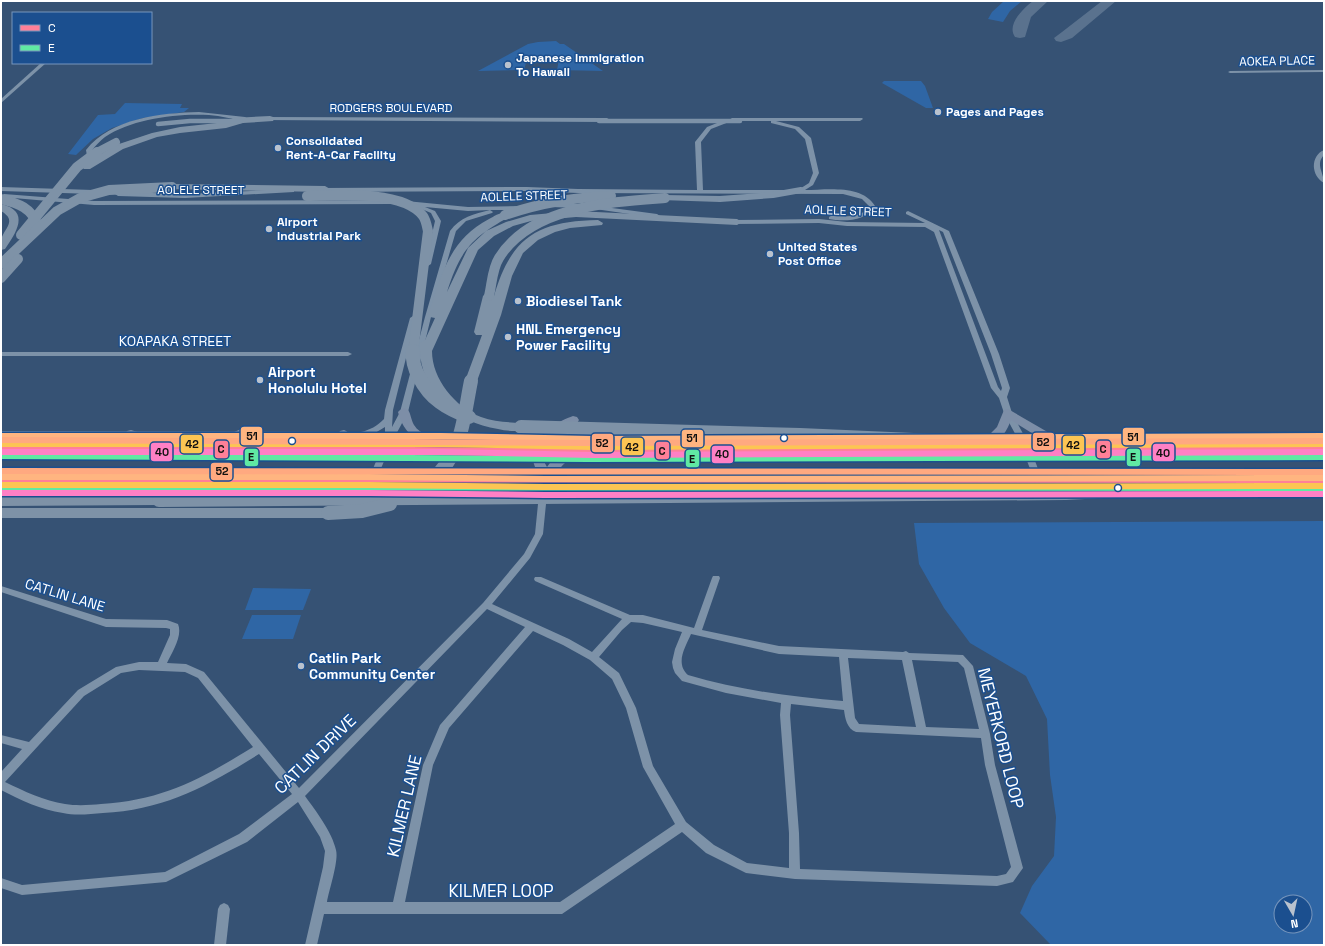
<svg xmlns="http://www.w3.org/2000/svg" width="1325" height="946" font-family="'Space Grotesk',sans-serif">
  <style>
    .green { fill: #2f66a5; fill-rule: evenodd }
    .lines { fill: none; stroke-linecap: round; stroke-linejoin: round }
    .taxiway { fill: #5a728e; fill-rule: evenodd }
    .minor { fill: #7d92a8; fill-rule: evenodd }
    .tertiary { fill: #7d92a8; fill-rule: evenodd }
    .primary { fill: #7d8ea7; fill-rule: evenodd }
    .motorway { fill: #7e92a7; fill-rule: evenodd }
    .minor-bridge-far1 { stroke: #7d92a8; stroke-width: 4.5 }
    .minor-bridge { stroke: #7d92a8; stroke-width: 6 }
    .motorway-bridge-far2 { stroke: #7e92a7; stroke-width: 8 }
    .motorway-bridge-far1 { stroke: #7e92a7; stroke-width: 10 }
    .motorway-bridge { stroke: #7e92a7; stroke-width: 14 }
    .bus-1-casing { stroke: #1b4f8f; stroke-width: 9 }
    .bus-2-casing { stroke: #1b4f8f; stroke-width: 9 }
    .bus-3-casing { stroke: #1b4f8f; stroke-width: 9 }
    .bus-4-casing { stroke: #1b4f8f; stroke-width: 9 }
    .bus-5-casing { stroke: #1b4f8f; stroke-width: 9 }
    .bus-6-casing { stroke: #1b4f8f; stroke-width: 9 }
    .bus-1 { stroke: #ff8098; stroke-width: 6 }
    .bus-2 { stroke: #60e9a3; stroke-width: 6 }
    .bus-3 { stroke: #fcc553; stroke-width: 6 }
    .bus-4 { stroke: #ff80c5; stroke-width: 6 }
    .bus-5 { stroke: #ffb580; stroke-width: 6 }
    .bus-6 { stroke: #ffa980; stroke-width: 6 }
    .poi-dot { fill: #b9c2ce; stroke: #1b4f8f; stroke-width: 1.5 }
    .bus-dot { fill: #fff; stroke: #1b4f8f; stroke-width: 1.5 }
    .labels { text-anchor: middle; stroke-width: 3; stroke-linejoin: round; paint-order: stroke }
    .far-poi-label { font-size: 12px; font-weight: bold; fill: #fff; stroke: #1b4f8f; text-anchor: start }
    .far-street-label { font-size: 12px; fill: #fff; stroke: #1b4f8f }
    .poi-label { font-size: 14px; font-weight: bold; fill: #fff; stroke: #1b4f8f; text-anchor: start }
    .street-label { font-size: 14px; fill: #fff; stroke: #1b4f8f }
    .near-street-label { font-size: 17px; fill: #fff; stroke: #1b4f8f }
    .line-badge { stroke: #1b4f8f; stroke-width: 1.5 }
    .pale-badge-label { font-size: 11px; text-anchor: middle; font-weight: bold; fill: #111 }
  </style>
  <rect width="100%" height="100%" fill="#365274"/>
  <g class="green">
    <path d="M1004,1H1022L1010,11L1003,22L988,19L992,12Z"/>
    <path d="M556,41L560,44H564L603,71L557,70L559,59H527L524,70L478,71L528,44L538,42Z"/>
    <path d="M884,81H921L925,86L933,108H926L882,83Z"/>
    <path d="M125,103L182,104L180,108H189L184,112L143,118L112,128L93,139L76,155L68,154L98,115L115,114Z"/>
    <path d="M1324,521V945H1051L1020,913L1032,886L1054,856L1056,817L1050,775L1047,719L1026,676L970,643L944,608L919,564L914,523ZM1281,902H1305V926H1281Z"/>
    <path d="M253,588L311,589L303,610H245Z"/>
    <path d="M252,615H301L293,639H242Z"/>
  </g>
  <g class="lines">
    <g class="taxiway">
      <path d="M1033,1H1048L1031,17L1025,37L1020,38L1015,37C1006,24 1024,8 1033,1Z"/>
      <path d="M1102,1H1116L1072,38L1061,42L1056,41L1054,38L1062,32Z"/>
    </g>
    <g class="minor">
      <path d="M41,63H46L1,103V99Z"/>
      <path d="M1324,70V72L1230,73L1228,72L1230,71Z"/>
      <path d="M199,112L245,117L248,119L245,121C233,119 221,116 209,115C177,113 131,119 105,137C100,141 96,145 92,150V157L87,156L86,150C111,118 161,113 199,112Z"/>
      <path d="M264,117L607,118L610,120L607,122L262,120V118Z"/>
      <path d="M732,118H862L863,119L860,121H776L799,127L811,138L819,173L813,185L805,190C826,190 862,184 875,206C867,221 844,222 829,219V217L831,216C843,216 862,219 869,206L862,199L843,194L578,193L527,191L320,192L317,190L320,188L527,187L578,189L697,190L695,142L707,127L727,119L730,121L729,122L711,129L701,142L703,190H798L809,183L813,173L805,139L795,129L771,123V121H730L729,120Z"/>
      <path d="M1,187L93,190L96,192L93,194L1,191Z"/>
      <path d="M292,189L294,190V192L185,198L118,196L115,194L118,192L185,194Z"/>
      <path d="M4,194L94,201L390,200L393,202L390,204L94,205L2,197L1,196Z"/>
      <path d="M406,201L468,207L520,206L523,208L520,210H490L493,212L492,213L466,221L456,231L431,317L408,412L393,440L374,485H368L367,483L385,440V427L375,433L361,436L1,435V431L361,432C370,430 377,426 384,419L385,410L410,318L413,316L416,318L393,410L392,427L400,412L425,317L450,231C460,217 474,214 490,210L468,211L425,207L435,211L441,221L431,264L428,266L425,264L435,221L431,213L417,207L416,206L404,204L403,203Z"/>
      <path d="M553,204H579L582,206L579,208L551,207V205Z"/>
      <path d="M597,206L657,214L660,216L657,218L595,209L594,208Z"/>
      <path d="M908,211L949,231L999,354L1010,388L1007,397L1012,413L1029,445L1043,482L1042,484L1039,485L1035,482L1021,445L1004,413L999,398L991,388L934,232L925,227L847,226L819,223L732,224L729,222L732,220L819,219L847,222L925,223L906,214V212ZM939,230L943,232L991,354L1002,388L1001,391L998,387Z"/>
      <path d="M1,352H348L352,354L348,356H1Z"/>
      <path d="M543,491L547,494L543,534L530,558L492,604L569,639L592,652L622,619L535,581L534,579L535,577H541L630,615H643L694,628L712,578L713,576H719L720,578L702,630L779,646L903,652L906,651L909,653L963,655L973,666L990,734L995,765L1023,868L1013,882L997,886L795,879L746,873L706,853L682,832L562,914H324L317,945H305L323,867L325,851L320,837L298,802L247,842L166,882L22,895L1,888V878L22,885L165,872L239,834L292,794L259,754C208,786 164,810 103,813C90,814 76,816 63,813C41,810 21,800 1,790V772L22,749L1,743V735L29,742L78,690L116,667L139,662H158L170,635V629L166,628L106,627L1,592V586L106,619L167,620L178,624C183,636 172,652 167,663L186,664L204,672L299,788L483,603L524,554L535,534L539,494ZM487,609L525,627L440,725L423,765L393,902H327C329,890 339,861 336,850C332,832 316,811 305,796ZM631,622L643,623L682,632L675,649L672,662L673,668L675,673L682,681L726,693L781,703L780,715L789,833V868L747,863L714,845L686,822L653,766L636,708L619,673L599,657L622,630ZM533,631L563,645L590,660L612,679L626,708L643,767L675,824L560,902H405L433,765L449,728ZM691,634L779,654L839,657L843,701C791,697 739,690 688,675C675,663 685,648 691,634ZM848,658L902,660L916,727L859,724L855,718ZM912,660L958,662L964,668L979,729L926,727ZM139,670L185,672L198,678L253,747C201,779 164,800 101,804C90,805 77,806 65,804C44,801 24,791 5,782L84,696L121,673ZM791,704L844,710C845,718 847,729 856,732L981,738L985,765L1011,867L1006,874L997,876L800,869L799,833L790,715Z"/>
      <path d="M224,903L228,905L230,909L226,945H214L218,909L220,905Z"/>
    </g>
    <path class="tertiary" d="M1324,150V155C1315,164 1324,173 1324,183C1311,176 1310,156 1324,150Z"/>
    <g class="primary">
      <path d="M404,408L408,410C411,414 411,420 414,425C420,435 435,438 445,441L447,444L445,447C440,448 435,446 430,444C412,439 403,430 398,412L400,410Z"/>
      <path d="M1008,409L1051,434L1083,442L1085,445L1083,448L1079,449L1043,440L1011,420C1009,425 1007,430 1003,435C996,442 977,450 967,448L965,445L967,442L991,433L997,427L1004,410Z"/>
      <path d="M573,416L577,417L579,420L577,423L552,438L540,449H534L541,456L547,467C554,457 567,445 580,448L582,451L580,454C566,460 558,467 553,482H650L654,483L656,486L654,489L545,491L482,489L480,486L482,483L486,482H538L535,467L533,461L518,449L520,446L524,445L531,448L530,446C537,435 560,420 573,416Z"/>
      <path d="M241,429L245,430L247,433L245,436L218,448L214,447L212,444L214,441Z"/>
      <path d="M131,430L163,440L165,443L163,446L159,447L127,437L125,434L127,431Z"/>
      <path d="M344,430C350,432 353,439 357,444L355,447H347L338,434L340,431Z"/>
      <path d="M1304,482H1324V490L1300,489L1298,486L1300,483Z"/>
    </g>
    <g class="motorway">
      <path d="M270,116L273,117L274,119L273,121L243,123L226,128L180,133L157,137L123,149L90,169H84L82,167L94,158L116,145L152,133L180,127L226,122L233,118Z"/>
      <path d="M172,184L325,186L330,189L325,192L168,189L167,187Z"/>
      <path d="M665,195L720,196L725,199L720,202L661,200L660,198Z"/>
      <path d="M1,204C31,211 16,233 5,249L1,250C1,247 0,243 1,240C4,228 18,221 1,211Z"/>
      <path d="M576,211L737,219L742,222L737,225L576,217L531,221L513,226L494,236L478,250L432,351C432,379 455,407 481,417C494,422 508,422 521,423L526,424L528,427L526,430C517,432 507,431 498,429C455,423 417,389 420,343L425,340L435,318L430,317L428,315C441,276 449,240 489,219C495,216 501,211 509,213L510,215L509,217C471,238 460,251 447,292L468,248L486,231L506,222L530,215Z"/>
      <path d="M598,220L603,223L602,225L570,228L555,232L538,240L523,253L512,276L501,315L477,381L475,384H467L465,381L482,335H476L474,332L483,296L485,294L489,293L494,296C511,237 538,221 598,220Z"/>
      <path d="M159,495L164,497L166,500L164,503L159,505L1,506V496Z"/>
      <path d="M1,508H328L333,509L335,513L333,517L328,518H1Z"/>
    </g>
    <g class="minor-bridge-far1">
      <path d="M599,121H740"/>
      <path d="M158,124L190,121H241"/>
    </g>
    <path class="minor-bridge" d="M720,199L773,195L801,190"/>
    <path class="motorway-bridge-far2" d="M95,153L116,142"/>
    <g class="motorway-bridge-far1">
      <path d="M307,196C337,195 403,190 423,216C426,220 427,227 428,231L413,352"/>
      <path d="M1,199C18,203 32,208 38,226"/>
      <path d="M505,215C540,203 574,197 611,196"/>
      <path d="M21,235L77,167L97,152"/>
      <path d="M1,264L57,211L80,198L109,190L172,187"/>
      <path d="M1,278L18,259"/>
      <path d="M489,296C492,284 492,269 499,258C531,206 611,202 665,198"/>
    </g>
    <g class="motorway-bridge">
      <path d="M413,351C412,361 414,368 419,377C430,399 447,409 469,417"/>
      <path d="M521,427L800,435L936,441"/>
      <path d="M1,448L589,451L1324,449"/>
      <path d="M1,479L1317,480"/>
      <path d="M431,481C463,453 463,420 471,381"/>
      <path d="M159,500L1066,493L1159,488"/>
      <path d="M328,513L362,511L390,504"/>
    </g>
    <defs>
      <g id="bus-1">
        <path d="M1,448L589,451L1324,449"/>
        <path d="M1,479L1324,480"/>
      </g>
      <g id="bus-2">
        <path d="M1,456L589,459L1324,457"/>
        <path d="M1,487L1324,488"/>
      </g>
      <g id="bus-3">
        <path d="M1,444H441L593,447L1324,444"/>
        <path d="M1,485H370L545,487L1324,486"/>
      </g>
      <g id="bus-4">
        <path d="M1,452H441L593,455L1324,452"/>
        <path d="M1,493H370L545,495L1324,494"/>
      </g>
      <g id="bus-5">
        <path d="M1,436H441L593,439L1324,436"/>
        <path d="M1,477H370L545,479L1324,478"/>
      </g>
      <g id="bus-6">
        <path d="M1,440L589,443L1324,441"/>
        <path d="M1,471L1324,472"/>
      </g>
    </defs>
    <use href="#bus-1" class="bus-1-casing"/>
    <use href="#bus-2" class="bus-2-casing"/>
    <use href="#bus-3" class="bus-3-casing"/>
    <use href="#bus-4" class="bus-4-casing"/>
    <use href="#bus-5" class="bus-5-casing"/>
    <use href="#bus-6" class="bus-6-casing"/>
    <use href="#bus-1" class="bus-1"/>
    <use href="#bus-2" class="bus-2"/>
    <use href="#bus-3" class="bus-3"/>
    <use href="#bus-4" class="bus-4"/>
    <use href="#bus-5" class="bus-5"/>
    <use href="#bus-6" class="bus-6"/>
  </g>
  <g class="poi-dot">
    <circle cx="508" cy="65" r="4"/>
    <circle cx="938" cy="112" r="4"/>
    <circle cx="278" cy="148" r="4"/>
    <circle cx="269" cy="229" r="4"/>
    <circle cx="770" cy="254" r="4"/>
    <circle cx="518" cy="301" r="4"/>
    <circle cx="508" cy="337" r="4"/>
    <circle cx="260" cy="380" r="4"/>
    <circle cx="301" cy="666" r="4"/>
  </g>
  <g class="bus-dot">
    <circle cx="784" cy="438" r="3.5"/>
    <circle cx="292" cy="441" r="3.5"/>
    <circle cx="1118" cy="488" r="3.5"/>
  </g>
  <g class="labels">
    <g class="far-poi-label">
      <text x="516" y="62">Japanese Immigration<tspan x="516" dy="14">To Hawaii</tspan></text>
      <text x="946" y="116">Pages and Pages</text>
      <text x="286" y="145">Consolidated<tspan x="286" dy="14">Rent-A-Car Facility</tspan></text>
      <text x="277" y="226">Airport<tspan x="277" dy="14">Industrial Park</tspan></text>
      <text x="778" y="251">United States<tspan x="778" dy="14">Post Office</tspan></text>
    </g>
    <g class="far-street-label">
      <text transform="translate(1277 61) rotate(-1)" y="4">AOKEA PLACE</text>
      <text x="391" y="112">RODGERS BOULEVARD</text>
      <text x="201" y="194">AOLELE STREET</text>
      <text transform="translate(524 196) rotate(-2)" y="4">AOLELE STREET</text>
      <text transform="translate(848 211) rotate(2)" y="4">AOLELE STREET</text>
    </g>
    <g class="poi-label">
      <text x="526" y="306">Biodiesel Tank</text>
      <text x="516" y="334">HNL Emergency<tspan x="516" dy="16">Power Facility</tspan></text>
      <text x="268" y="377">Airport<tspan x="268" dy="16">Honolulu Hotel</tspan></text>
      <text x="309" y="663">Catlin Park<tspan x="309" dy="16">Community Center</tspan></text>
    </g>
    <g class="street-label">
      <text x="175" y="346">KOAPAKA STREET</text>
      <text transform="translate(65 595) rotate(17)" y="5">CATLIN LANE</text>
    </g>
    <g class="near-street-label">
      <text transform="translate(1001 738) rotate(76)" y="6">MEYERKORD LOOP</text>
      <text transform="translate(315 754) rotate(-44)" y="6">CATLIN DRIVE</text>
      <text transform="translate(404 806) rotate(-77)" y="6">KILMER LANE</text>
      <text x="501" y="897">KILMER LOOP</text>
    </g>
  </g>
  <g class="line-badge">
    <rect x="240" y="426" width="23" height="20" rx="4" fill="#ffb580"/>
    <rect x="1122" y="427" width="23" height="19" rx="4" fill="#ffb580"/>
    <rect x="681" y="429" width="23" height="19" rx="4" fill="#ffb580"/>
    <rect x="1032" y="432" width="23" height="19" rx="4" fill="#ffa980"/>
    <rect x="591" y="433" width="23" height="20" rx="4" fill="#ffa980"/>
    <rect x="180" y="434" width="23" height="20" rx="4" fill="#fcc553"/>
    <rect x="1062" y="435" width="23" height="20" rx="4" fill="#fcc553"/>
    <rect x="621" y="437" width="23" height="19" rx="4" fill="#fcc553"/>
    <rect x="214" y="440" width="15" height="19" rx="4" fill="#ff8098"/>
    <rect x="1096" y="440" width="15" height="19" rx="4" fill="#ff8098"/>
    <rect x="655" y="441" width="15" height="19" rx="4" fill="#ff8098"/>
    <rect x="150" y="442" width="23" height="20" rx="4" fill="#ff80c5"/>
    <rect x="1152" y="443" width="23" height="19" rx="4" fill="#ff80c5"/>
    <rect x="711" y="445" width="23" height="19" rx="4" fill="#ff80c5"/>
    <rect x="244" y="448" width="15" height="19" rx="4" fill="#60e9a3"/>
    <rect x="1126" y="448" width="15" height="19" rx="4" fill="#60e9a3"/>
    <rect x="685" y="449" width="15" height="19" rx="4" fill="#60e9a3"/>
    <rect x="210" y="462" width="23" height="19" rx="4" fill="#ffa980"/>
  </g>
  <g class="pale-badge-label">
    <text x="252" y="440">51</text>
    <text x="1133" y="441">51</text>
    <text x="692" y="442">51</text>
    <text x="1043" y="446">52</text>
    <text x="602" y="447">52</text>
    <text x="192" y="448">42</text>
    <text x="1073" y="449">42</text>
    <text x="632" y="451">42</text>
    <text x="221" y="453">C</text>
    <text x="1103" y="453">C</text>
    <text x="662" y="455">C</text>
    <text x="162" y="456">40</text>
    <text x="1163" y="457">40</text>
    <text x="722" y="458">40</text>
    <text x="251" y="461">E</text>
    <text x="1133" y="461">E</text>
    <text x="692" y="463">E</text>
    <text x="222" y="475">52</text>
  </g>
  <rect width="1325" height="946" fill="none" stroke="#ffffff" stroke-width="4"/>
  <rect x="12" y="12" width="140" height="52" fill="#1b4f8f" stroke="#7695bc"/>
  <rect x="20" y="25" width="20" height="6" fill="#ff8098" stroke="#7695bc"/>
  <text x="48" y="32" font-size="12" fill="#ffffff">C</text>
  <rect x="20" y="45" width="20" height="6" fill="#60e9a3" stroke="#7695bc"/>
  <text x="48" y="52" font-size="12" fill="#ffffff">E</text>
  <g transform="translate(1293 914) rotate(171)"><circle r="19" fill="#1b4f8f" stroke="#7695bc"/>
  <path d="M0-3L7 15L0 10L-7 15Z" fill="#b9c2ce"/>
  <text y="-6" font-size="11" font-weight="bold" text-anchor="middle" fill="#ffffff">N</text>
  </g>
</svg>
